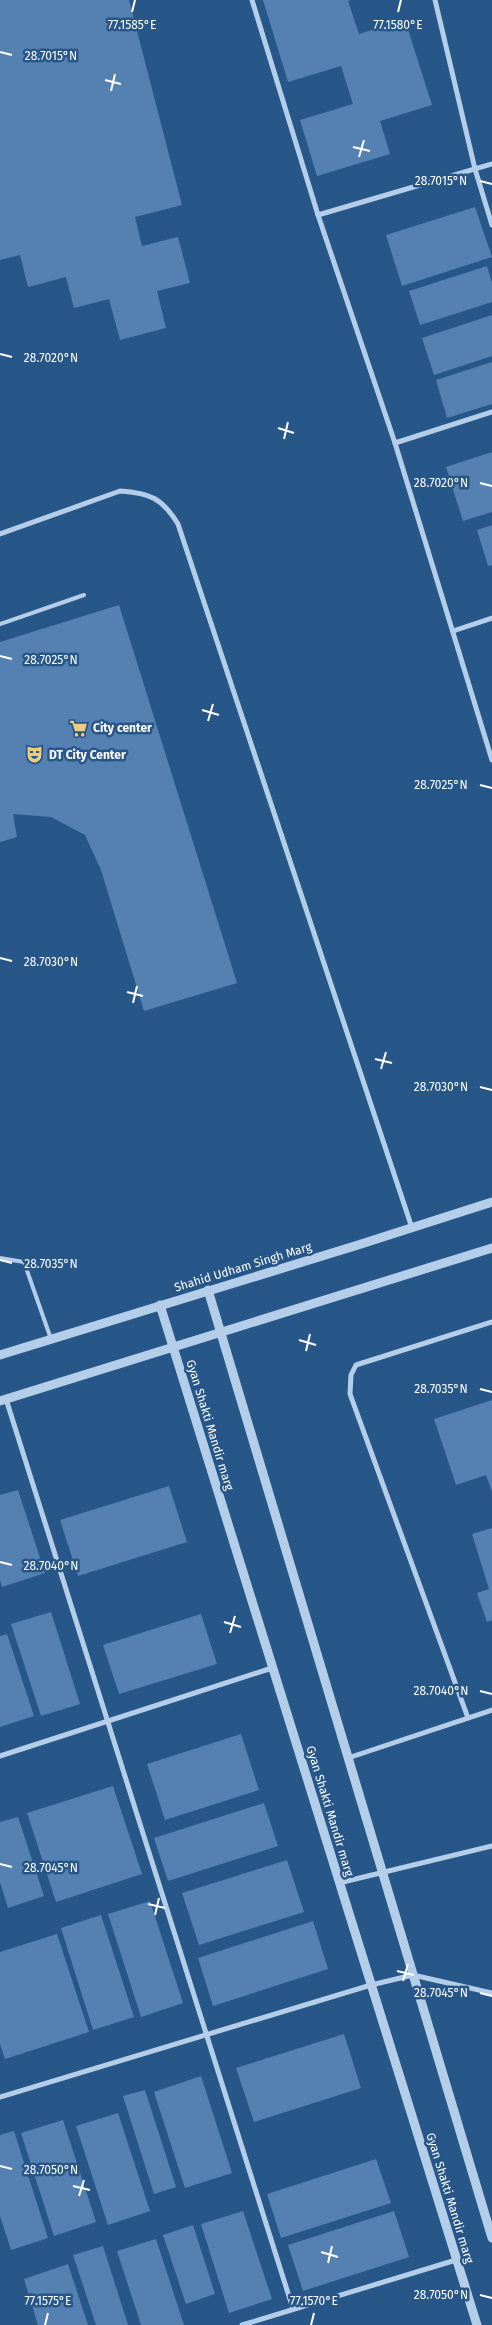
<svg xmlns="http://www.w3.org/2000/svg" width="492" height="2325" font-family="'Fira Sans',sans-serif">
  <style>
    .building { fill: #5481b2 }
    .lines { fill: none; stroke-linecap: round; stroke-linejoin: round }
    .service { stroke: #b4cee9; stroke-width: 4 }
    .minor { stroke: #b4cee9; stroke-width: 5 }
    .tertiary { stroke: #b4cee9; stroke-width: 9 }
    .ticks { fill: none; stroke: #fff; stroke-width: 2 }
    .labels { text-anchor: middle; stroke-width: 5; stroke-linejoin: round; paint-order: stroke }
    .poi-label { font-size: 12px; font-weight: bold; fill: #fff; stroke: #275689; text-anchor: start }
    .street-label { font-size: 12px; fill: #fff; stroke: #275689 }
    .ticks-label { font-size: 12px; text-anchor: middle; fill: #fff; stroke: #275689; stroke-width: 5; stroke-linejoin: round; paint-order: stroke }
  </style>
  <rect width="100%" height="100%" fill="#275689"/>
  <g class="building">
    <path d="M0,0H129L182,205L135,217L142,246L178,237L190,283L157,291L166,328L120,340L109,299L74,308L66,277L28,287L20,255L0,260Z"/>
    <path d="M263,0H351L348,1L359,34L405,20L432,105L380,121L390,154L317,176L300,120L353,104L341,66L288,82Z"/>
    <path d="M475,207L492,257L402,286L386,235Z"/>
    <path d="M487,266L492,283V302L420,325L409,291Z"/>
    <path d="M492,315V356L434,375L422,338Z"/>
    <path d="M492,362V404L447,418L436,380Z"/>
    <path d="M492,452V512L463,521L446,467Z"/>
    <path d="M492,525V565L488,566L477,530Z"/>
    <path d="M119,605L237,983L144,1011L101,870L85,835L51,817L13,814L17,837L0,842V642Z"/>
    <path d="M492,1400V1492L486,1475L456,1485L434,1419Z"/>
    <path d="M169,1486L187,1542L78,1576L60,1520Z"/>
    <path d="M18,1490L45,1573L2,1587L0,1580V1495Z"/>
    <path d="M492,1528V1620L487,1622L477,1593L489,1589L472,1534Z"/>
    <path d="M51,1612L80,1704L41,1716L11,1624Z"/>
    <path d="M201,1614L217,1664L119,1694L103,1645Z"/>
    <path d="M7,1634L34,1716L0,1727V1636Z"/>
    <path d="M241,1734L259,1790L165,1820L147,1764Z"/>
    <path d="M113,1786L142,1874L56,1902L27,1813Z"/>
    <path d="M264,1803L278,1846L168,1881L154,1838Z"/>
    <path d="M18,1817L44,1896L8,1908L0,1882V1822Z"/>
    <path d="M287,1860L304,1912L199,1945L182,1893Z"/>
    <path d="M150,1901L183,2003L141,2017L108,1914Z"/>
    <path d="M101,1915L134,2017L93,2030L61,1928Z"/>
    <path d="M313,1921L328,1969L213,2006L198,1958Z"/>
    <path d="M57,1934L89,2032L5,2059L0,2044V1952Z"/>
    <path d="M344,2034L361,2088L254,2122L236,2068Z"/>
    <path d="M201,2076L232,2173L185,2188L154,2092Z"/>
    <path d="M145,2090L176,2187L154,2194L123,2096Z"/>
    <path d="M118,2113L150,2211L108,2225L76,2126Z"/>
    <path d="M63,2120L96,2222L54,2236L21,2133Z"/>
    <path d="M14,2131L48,2238L11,2250L0,2216V2135Z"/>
    <path d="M376,2159L391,2203L281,2238L267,2194Z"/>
    <path d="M243,2211L272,2299L229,2313L201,2224Z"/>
    <path d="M394,2211L409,2257L303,2291L288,2245Z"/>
    <path d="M193,2225L215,2294L186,2304L163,2235Z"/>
    <path d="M156,2239L184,2325H141L117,2251Z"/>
    <path d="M103,2246L128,2325H96L73,2255Z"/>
    <path d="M68,2264L88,2325H38L24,2279Z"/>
  </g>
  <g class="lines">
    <g class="service">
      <path d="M0,624L84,595"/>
      <path d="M0,1258L24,1262L51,1339"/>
    </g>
    <g class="minor">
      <path d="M252,0L318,215L395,443L492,760"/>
      <path d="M435,0L475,169L492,225"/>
      <path d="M318,215L492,164"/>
      <path d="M395,443L492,412"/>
      <path d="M0,534L120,491C150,493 162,498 178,524L412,1228"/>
      <path d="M453,631L492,618"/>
      <path d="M6,1399L293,2309"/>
      <path d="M468,1718L350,1394L351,1375L356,1365L492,1322"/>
      <path d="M0,1756L272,1668"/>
      <path d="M348,1758L492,1710"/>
      <path d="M339,1883L492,1846"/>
      <path d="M0,2097L371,1985L413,1975L492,1993"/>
      <path d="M242,2325L456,2260"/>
    </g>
    <g class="tertiary">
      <path d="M208,1290L492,2238"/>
      <path d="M160,1305L477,2325"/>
      <path d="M0,1355L358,1245L492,1202"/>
      <path d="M0,1401L492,1248"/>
    </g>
  </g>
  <path class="ticks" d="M132,12L135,0M398,12L401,0M0,52L12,55M105,80L121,84M111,91L115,74M353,147L370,151M359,157L364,140M480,181L492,184M0,354L12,357M278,428L294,433M284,439L288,422M480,483L492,486M0,656L12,659M202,710L219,715M208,721L213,704M480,785L492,788M0,958L12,961M127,992L143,996M133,1003L137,986M375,1059L392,1063M381,1069L386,1052M480,1087L492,1090M0,1260L12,1263M299,1340L316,1345M306,1351L310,1334M480,1389L492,1392M0,1562L12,1565M224,1622L241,1627M230,1633L235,1616M480,1691L492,1694M0,1864L12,1867M148,1904L165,1908M155,1915L159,1898M397,1971L414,1975M403,1981L408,1964M480,1993L492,1996M0,2166L12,2169M73,2186L90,2190M79,2196L84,2180M321,2252L338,2257M328,2263L332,2246M480,2295L492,2298M45,2325L48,2313M311,2325L314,2313"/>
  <defs>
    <symbol id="supermarket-bare" viewBox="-9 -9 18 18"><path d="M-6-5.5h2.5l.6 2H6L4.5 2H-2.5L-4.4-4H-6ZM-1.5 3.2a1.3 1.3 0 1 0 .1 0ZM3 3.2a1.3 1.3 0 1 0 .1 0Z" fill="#f1ca7a" stroke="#275689" stroke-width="2.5" paint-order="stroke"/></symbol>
    <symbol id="theatre-bare" viewBox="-9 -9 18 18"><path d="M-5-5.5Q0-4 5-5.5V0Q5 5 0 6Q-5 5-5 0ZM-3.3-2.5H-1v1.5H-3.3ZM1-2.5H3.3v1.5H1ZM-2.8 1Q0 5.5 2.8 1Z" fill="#f1ca7a" stroke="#275689" stroke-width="2.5" paint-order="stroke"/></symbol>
  </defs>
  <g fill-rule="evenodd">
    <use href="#supermarket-bare" x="66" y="716" width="25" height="25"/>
    <use href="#theatre-bare" x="22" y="742" width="25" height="25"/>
  </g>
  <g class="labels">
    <g class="poi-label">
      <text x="93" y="732">City center</text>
      <text x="49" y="759">DT City Center</text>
    </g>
    <g class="street-label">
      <text transform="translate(243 1267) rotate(-17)" y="4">Shahid Udham Singh Marg</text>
      <text transform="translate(210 1425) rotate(73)" y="4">Gyan Shakti Mandir marg</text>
      <text transform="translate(330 1811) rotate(73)" y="4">Gyan Shakti Mandir marg</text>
      <text transform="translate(450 2198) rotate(73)" y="4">Gyan Shakti Mandir marg</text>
    </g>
  </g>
  <g class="ticks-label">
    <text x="132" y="29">77.1585°E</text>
    <text x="398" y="29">77.1580°E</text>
    <text x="51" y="60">28.7015°N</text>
    <text x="441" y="185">28.7015°N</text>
    <text x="51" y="362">28.7020°N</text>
    <text x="441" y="487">28.7020°N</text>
    <text x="51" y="664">28.7025°N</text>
    <text x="441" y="789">28.7025°N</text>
    <text x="51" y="966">28.7030°N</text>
    <text x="441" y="1091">28.7030°N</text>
    <text x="51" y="1268">28.7035°N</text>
    <text x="441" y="1393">28.7035°N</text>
    <text x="51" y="1570">28.7040°N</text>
    <text x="441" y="1695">28.7040°N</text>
    <text x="51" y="1872">28.7045°N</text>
    <text x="441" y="1997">28.7045°N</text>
    <text x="51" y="2174">28.7050°N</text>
    <text x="441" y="2299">28.7050°N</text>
    <text x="48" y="2305">77.1575°E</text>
    <text x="314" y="2305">77.1570°E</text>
  </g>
</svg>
